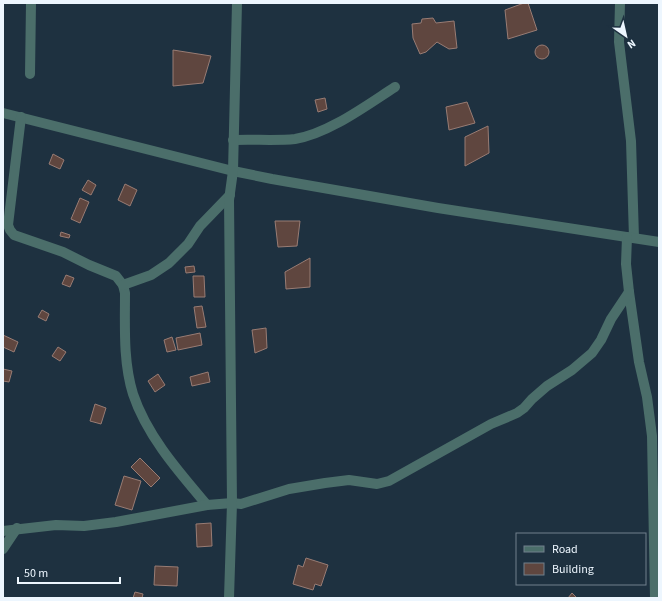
<svg xmlns="http://www.w3.org/2000/svg" width="662" height="601" font-family="'Source Sans 3',sans-serif">
  <style>
    .building { fill: #5f463f; stroke: #987c74 }
    .lines { fill: none; stroke-linecap: round; stroke-linejoin: round }
    .minor { stroke: #4b6e6a; stroke-width: 10 }
  </style>
  <rect width="100%" height="100%" fill="#1e3140"/>
  <g class="building">
    <path d="M524,3H528L537,30L508,39L505,10Z"/>
    <path d="M433,18L436,23L454,21L457,48L449,49L437,42L426,52L420,54L413,38L412,24L421,23L422,19Z"/>
    <circle cx="542" cy="52" r="7"/>
    <path d="M173,50L211,56L203,83L173,86Z"/>
    <path d="M325,98L327,109L318,112L315,100Z"/>
    <path d="M467,102L475,123L449,130L446,107Z"/>
    <path d="M488,126L489,153L465,166V137Z"/>
    <path d="M53,154L64,160L60,169L49,164Z"/>
    <path d="M88,180L96,185L91,195L82,190Z"/>
    <path d="M125,184L137,190L130,206L118,200Z"/>
    <path d="M80,198L89,202L80,223L71,219Z"/>
    <path d="M275,221H300L297,246L278,247Z"/>
    <path d="M61,232L70,235L69,238L60,236Z"/>
    <path d="M310,258V287L286,289L285,272Z"/>
    <path d="M194,266L195,272L186,273L185,267Z"/>
    <path d="M66,275L74,278L70,287L62,284Z"/>
    <path d="M193,276H204L205,297H194Z"/>
    <path d="M202,306L206,327L197,328L194,307Z"/>
    <path d="M42,310L49,314L46,321L38,317Z"/>
    <path d="M266,328L267,348L255,353L252,330Z"/>
    <path d="M200,333L202,345L178,350L176,338Z"/>
    <path d="M3,335L18,342L14,352L3,347Z"/>
    <path d="M172,337L176,350L167,352L164,340Z"/>
    <path d="M58,347L66,352L60,361L52,356Z"/>
    <path d="M3,369L12,371L9,382L3,381Z"/>
    <path d="M208,372L210,382L192,386L190,377Z"/>
    <path d="M158,374L165,385L155,392L148,381Z"/>
    <path d="M95,404L106,408L101,424L90,421Z"/>
    <path d="M140,458L160,478L151,487L131,467Z"/>
    <path d="M124,476L141,481L132,510L115,505Z"/>
    <path d="M211,523L212,546L197,547L196,524Z"/>
    <path d="M306,558L328,565L321,586L315,584L313,590L293,584L298,565L303,567Z"/>
    <path d="M155,566L178,567L177,586L154,585Z"/>
    <path d="M135,592L143,594L142,598H133Z"/>
    <path d="M572,593L577,598H568Z"/>
  </g>
  <g class="lines">
    <g class="minor">
      <path d="M620,3L619,42L631,141L634,238"/>
      <path d="M30,74L31,3"/>
      <path d="M3,113L233,171L272,179L438,208L659,242"/>
      <path d="M21,117L8,225L10,230L14,235L63,252L89,265L116,276L123,285L125,293C125,326 123,362 133,394C147,436 179,472 207,505"/>
      <path d="M233,140C252,139 276,141 295,139C328,134 367,105 395,87"/>
      <path d="M627,237L626,264L629,292L639,362L647,397L652,436L655,598"/>
      <path d="M123,285L151,275L169,263L188,244L200,226L230,195"/>
      <path d="M3,531L56,525L84,526L116,522L207,505L232,503L241,504L289,489L325,483L349,480L377,484L389,481L491,424L517,413L524,408L532,399L547,386L572,370L592,353L601,340L611,319L629,292"/>
      <path d="M3,549L17,528"/>
      <path d="M229,598L232,503L229,200L233,171L237,3"/>
    </g>
  </g>
  <rect width="662" height="601" fill="none" stroke="#edf6fe" stroke-width="8"/>
  <rect x="516" y="533" width="130" height="52" fill="#1e3140" stroke="#71808c"/>
  <rect x="524" y="546" width="20" height="6" fill="#4b6e6a" stroke="#71808c"/>
  <text x="552" y="553" font-size="12" fill="#edf6fe">Road</text>
  <rect x="524" y="563" width="20" height="12" fill="#5f463f" stroke="#71808c"/>
  <text x="552" y="573" font-size="12" fill="#edf6fe">Building</text>
  <g transform="translate(626 36) rotate(146)" stroke="#1e3140" stroke-width="3" paint-order="stroke">
  <path d="M0-3L7 15L0 10L-7 15Z" fill="#edf6fe"/>
  <text y="-6" font-size="11" font-weight="bold" text-anchor="middle" fill="#edf6fe">N</text>
  </g>
  <path d="M18 577v6h102v-6" fill="none" stroke="#edf6fe" stroke-width="2"/>
  <text x="24" y="577" font-size="12" fill="#edf6fe" stroke="#1e3140" stroke-width="3" paint-order="stroke">50 m</text>
</svg>
